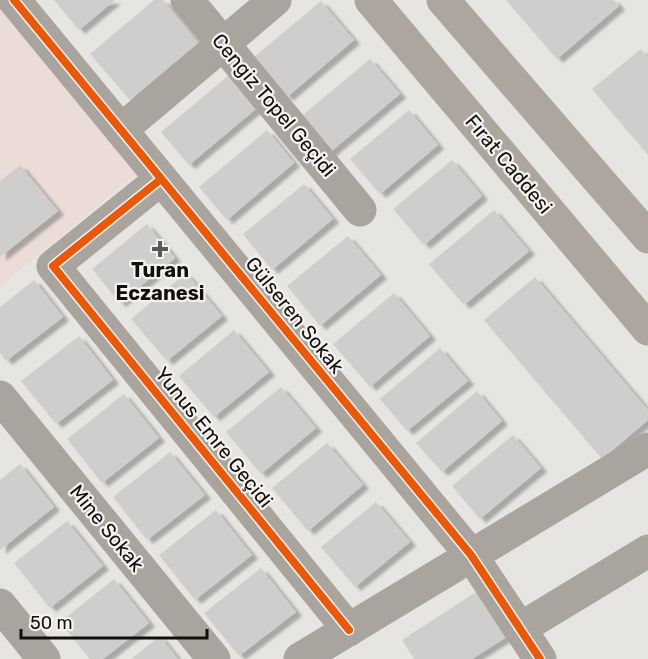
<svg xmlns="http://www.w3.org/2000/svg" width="648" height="659" font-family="Rubik,sans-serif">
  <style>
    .education { fill: #ebdcd8 }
    .building { fill: #d0cecc; filter: url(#shadow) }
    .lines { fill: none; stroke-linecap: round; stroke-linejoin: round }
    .minor { stroke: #a9a49d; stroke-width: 33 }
    .major { stroke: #aca69f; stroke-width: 33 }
    .cycleway-casing { stroke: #f5f2ef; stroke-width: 11 }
    .cycleway { stroke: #e8590c; stroke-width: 8 }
    .poi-dot { fill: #5c5b59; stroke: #f5f2ef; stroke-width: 2 }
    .labels { text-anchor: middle; stroke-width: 4.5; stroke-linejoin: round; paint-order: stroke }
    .street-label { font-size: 20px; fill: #11100f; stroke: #f5f2ef }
    .poi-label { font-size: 20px; font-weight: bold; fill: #11100f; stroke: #f5f2ef }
  </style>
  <defs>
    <filter id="shadow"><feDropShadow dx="6" dy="4" stdDeviation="1.5" flood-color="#0004"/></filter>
  </defs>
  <rect width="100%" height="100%" fill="#e7e5e2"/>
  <path class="education" d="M0,10L137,173L0,287Z"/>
  <g class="building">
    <path d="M54,0H115L79,30Z"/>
    <path d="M154,0H163L198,43L130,100L90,54Z"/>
    <path d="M506,0H614L619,6L557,59Z"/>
    <path d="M321,1L354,40L287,97L253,58Z"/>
    <path d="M641,49L648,57V155L592,89Z"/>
    <path d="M370,59L400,94L328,154L298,119Z"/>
    <path d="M229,75L257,108L189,165L161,132Z"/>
    <path d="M409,110L438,145L380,194L350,159Z"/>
    <path d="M267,130L294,163L227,220L199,187Z"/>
    <path d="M452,160L482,196L424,245L393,209Z"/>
    <path d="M20,165L58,211L0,257V181Z"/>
    <path d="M304,184L333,219L272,270L243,234Z"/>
    <path d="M494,210L529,251L464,305L429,264Z"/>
    <path d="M147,224L175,258L120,303L92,269Z"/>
    <path d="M348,236L381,275L320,326L287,286Z"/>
    <path d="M186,273L222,316L167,361L131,319Z"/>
    <path d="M535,277L648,410V420L602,459L484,320Z"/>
    <path d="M34,280L63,317L6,361L0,353V307Z"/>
    <path d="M394,293L430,336L370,387L333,344Z"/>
    <path d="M234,330L269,372L214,417L179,376Z"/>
    <path d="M79,336L113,380L56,424L21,381Z"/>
    <path d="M440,348L468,381L407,431L380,399Z"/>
    <path d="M281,387L316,428L261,474L226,432Z"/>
    <path d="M477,391L502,421L442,472L416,443Z"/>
    <path d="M124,394L159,438L102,483L67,439Z"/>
    <path d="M513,435L541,468L480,519L452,486Z"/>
    <path d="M327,443L363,485L308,531L272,488Z"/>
    <path d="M170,452L205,495L147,540L113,497Z"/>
    <path d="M20,464L54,507L0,550V480Z"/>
    <path d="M376,502L410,542L355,587L321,547Z"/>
    <path d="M216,510L252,555L195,600L159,555Z"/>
    <path d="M67,521L103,566L50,608L14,563Z"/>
    <path d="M261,568L296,612L239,656L204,613Z"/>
    <path d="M114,579L149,623L103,659H90L60,622Z"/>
    <path d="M476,592L505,638L472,659H414L402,640Z"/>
    <path d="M160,636L178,659H131Z"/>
  </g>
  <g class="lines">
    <g class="minor">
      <path d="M14,0L471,555L540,659"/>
      <path d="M187,0L360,210"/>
      <path d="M121,130L275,0"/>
      <path d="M161,179L53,266L349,630"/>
      <path d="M0,397L214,659"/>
      <path d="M0,605L44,659"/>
      <path d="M521,628L648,551"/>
      <path d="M300,659L648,449"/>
    </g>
    <g class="major">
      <path d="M371,0L648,329"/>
      <path d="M443,0L648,237"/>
    </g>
    <defs>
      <g id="cycleway">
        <path d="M14,0L471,555L540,659"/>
        <path d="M161,179L53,266L349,630"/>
      </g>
    </defs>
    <use href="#cycleway" class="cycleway-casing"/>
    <use href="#cycleway" class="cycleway"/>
  </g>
  <path class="poi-dot" d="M157 240h6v6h6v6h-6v6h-6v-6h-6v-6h6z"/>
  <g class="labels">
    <g class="street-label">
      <text transform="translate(274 105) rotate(50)" y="7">Cengiz Topel Geçidi</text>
      <text transform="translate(509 164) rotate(50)" y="7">Fırat Caddesi</text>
      <text transform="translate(295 315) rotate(51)" y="7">Gülseren Sokak</text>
      <text transform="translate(214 437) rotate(51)" y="7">Yunus Emre Geçidi</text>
      <text transform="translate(107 528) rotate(51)" y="7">Mine Sokak</text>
    </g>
    <g class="poi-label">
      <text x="160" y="277">Turan<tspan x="160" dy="23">Eczanesi</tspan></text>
    </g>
  </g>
  <path d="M21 629v9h186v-9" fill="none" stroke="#11100f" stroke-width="3"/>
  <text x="30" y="629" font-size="18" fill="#11100f" stroke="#f5f2ef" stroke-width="4.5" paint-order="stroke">50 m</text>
</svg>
